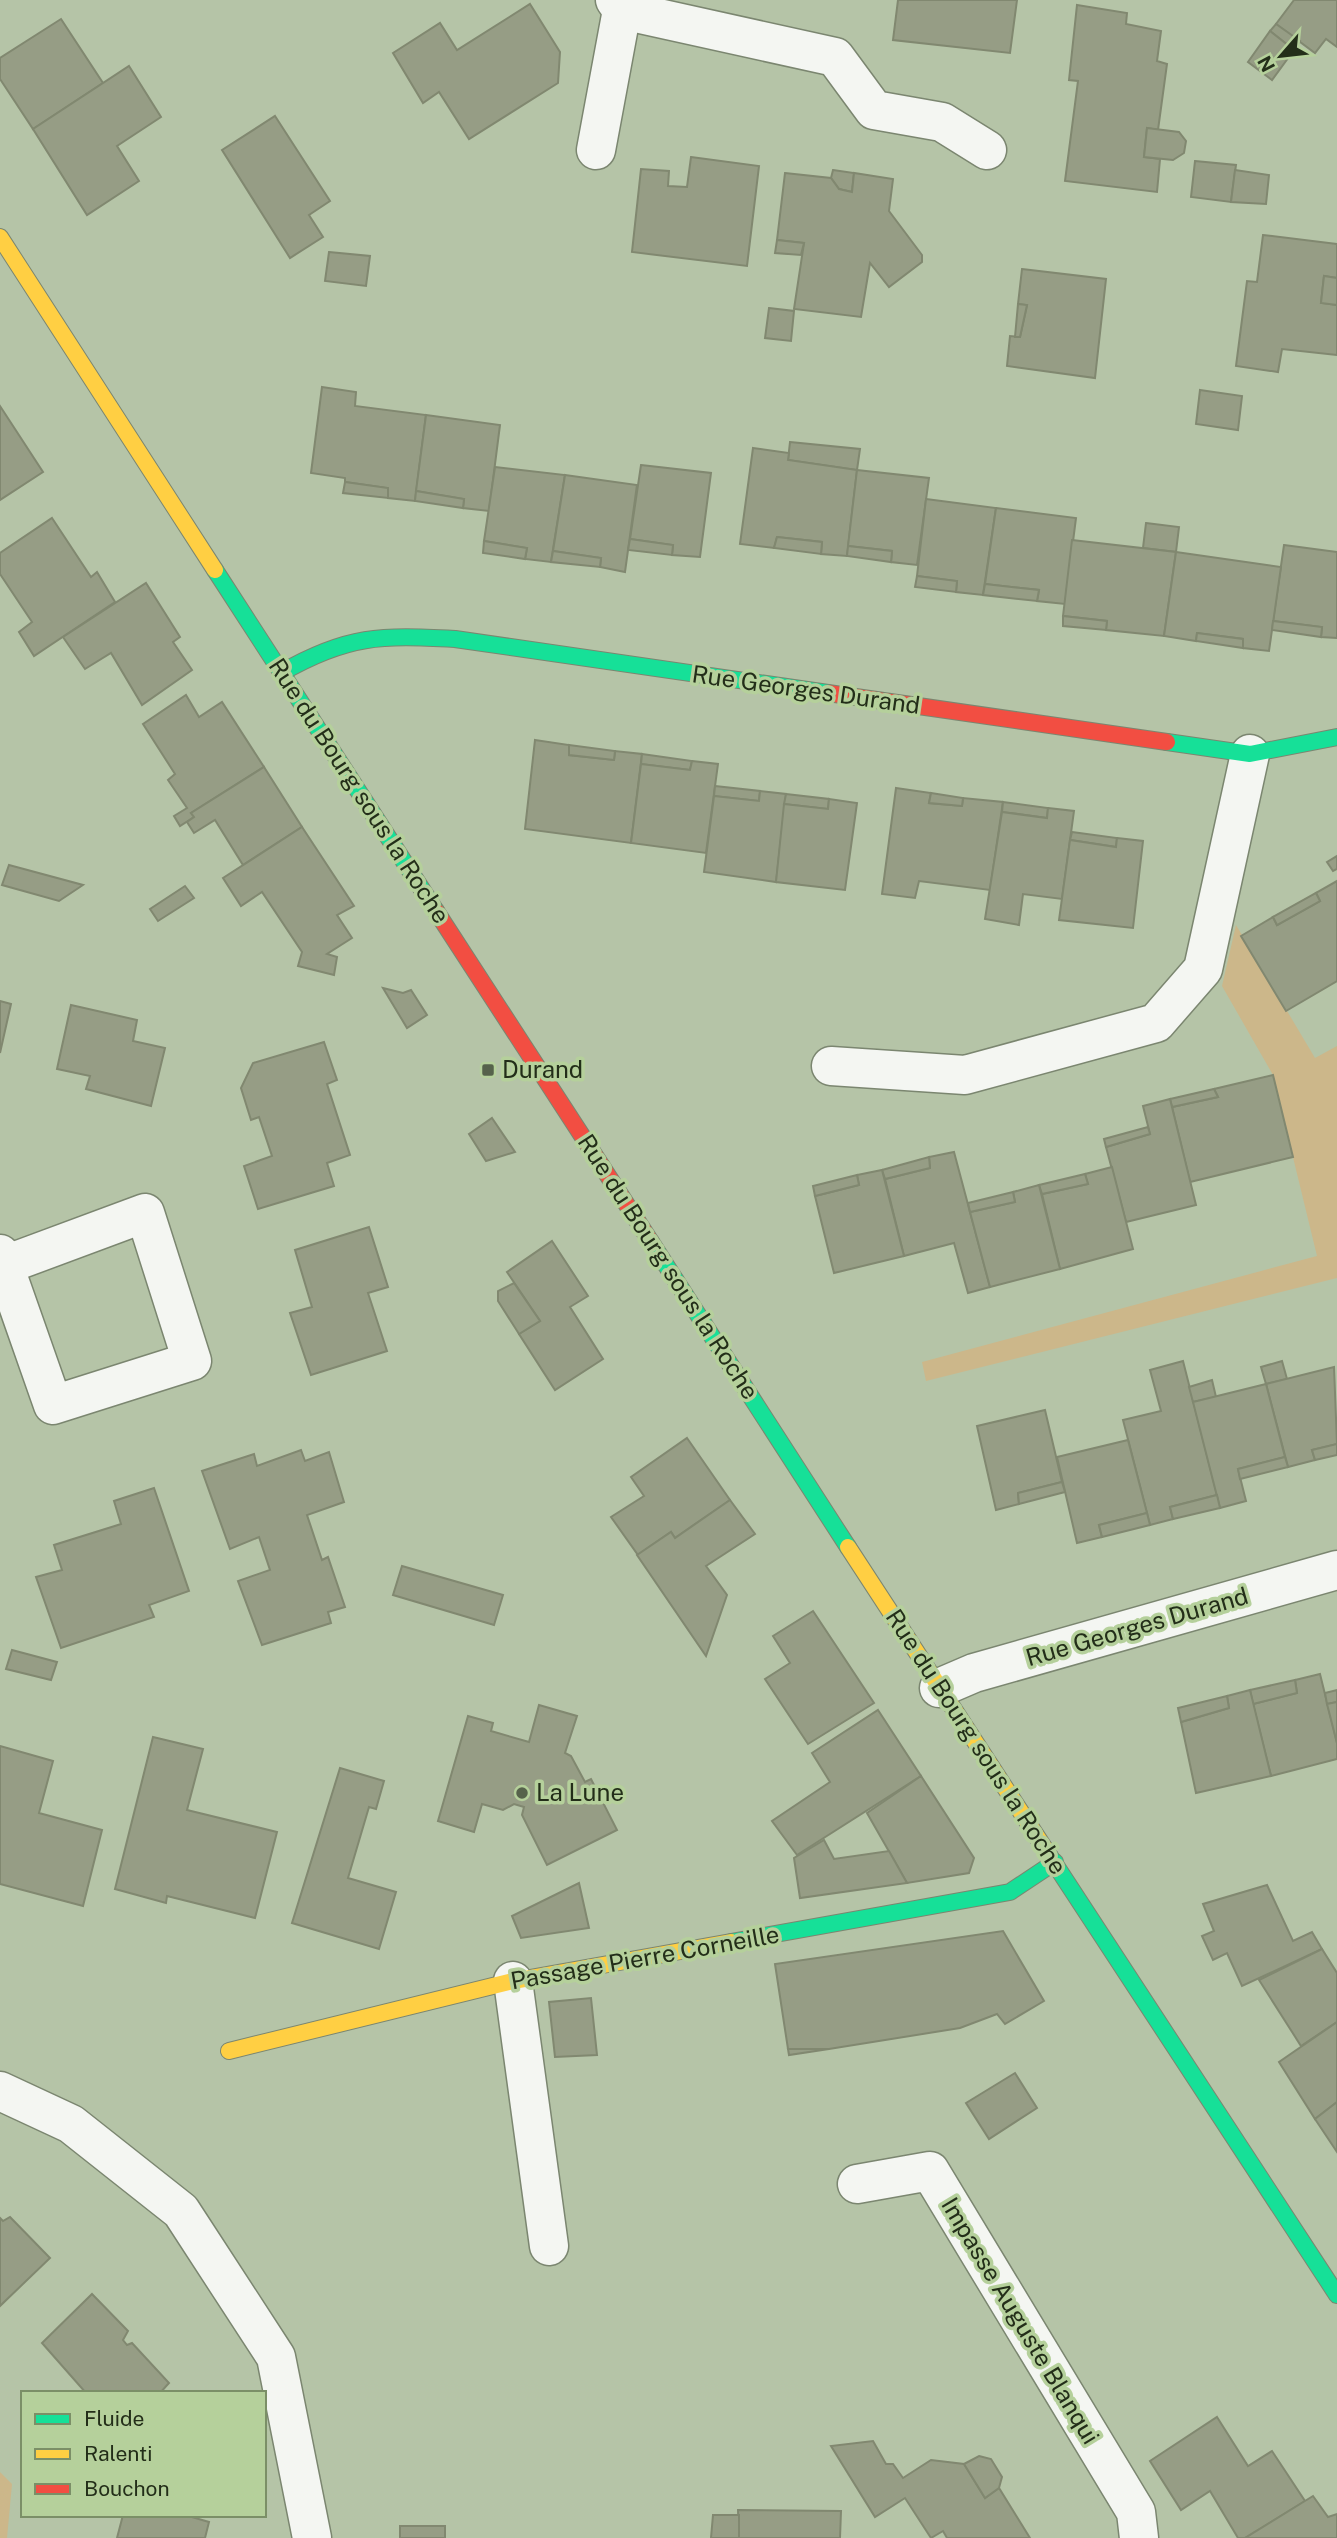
<svg xmlns="http://www.w3.org/2000/svg" width="1337" height="2538" font-family="'Public Sans',sans-serif">
  <style>
    .green { fill: #ccb78a }
    .building { fill: #969d85; stroke: #818870; stroke-width: 2 }
    .lines { fill: none; stroke-linecap: round; stroke-linejoin: round }
    .street-casing { stroke: #7b8670; stroke-width: 41 }
    .fast-casing { stroke: #7b8670; stroke-width: 18 }
    .slow-casing { stroke: #7b8670; stroke-width: 18 }
    .jam-casing { stroke: #7b8670; stroke-width: 18 }
    .street { stroke: #f4f6f2; stroke-width: 38 }
    .fast { stroke: #16e098; stroke-width: 16 }
    .slow { stroke: #ffcf43; stroke-width: 16 }
    .jam { stroke: #f24e42; stroke-width: 16 }
    .poi-dot { fill: #56624b; stroke: #b5d09b; stroke-width: 2.5 }
    .labels { text-anchor: middle; stroke-width: 7; stroke-linejoin: round; paint-order: stroke }
    .street-label { font-size: 24px; fill: #232e19; stroke: #b5d09b }
    .poi-label { font-size: 24px; fill: #232e19; stroke: #b5d09b; text-anchor: start }
  </style>
  <rect width="100%" height="100%" fill="#b5c4a7"/>
  <g class="green">
    <path d="M1236,925L1315,1058L1337,1046V1278L926,1381L922,1362L1317,1256L1273,1075L1222,986Z"/>
    <path d="M0,2472L12,2484L7,2538H0Z"/>
  </g>
  <g class="building">
    <path d="M898,0H1017L1010,53L893,40Z"/>
    <path d="M1294,0H1337V47L1326,39L1315,53L1276,24Z"/>
    <path d="M530,4L560,52L558,83L469,139L439,92L423,103L393,53L440,23L457,50Z"/>
    <path d="M1077,5L1127,13L1126,24L1161,31L1157,61L1167,64L1158,130L1147,128L1144,157L1160,159L1157,192L1065,181L1078,81L1069,80Z"/>
    <path d="M61,19L103,83L33,129L0,79V58Z"/>
    <path d="M1276,24L1300,41L1294,50L1270,31Z"/>
    <path d="M1270,31L1294,50L1272,80L1248,62Z"/>
    <path d="M129,66L161,117L117,146L139,181L87,215L33,129Z"/>
    <path d="M275,116L330,201L309,215L323,237L290,258L222,150Z"/>
    <path d="M1147,128L1179,132L1186,141L1184,153L1173,160L1144,157Z"/>
    <path d="M691,157L759,166L747,266L632,252L641,169L669,171L668,186L687,187Z"/>
    <path d="M1195,161L1236,165L1231,202L1191,197Z"/>
    <path d="M833,170L854,173L852,192L839,189L831,178Z"/>
    <path d="M1235,170L1269,175L1266,204L1231,202Z"/>
    <path d="M785,173L831,178L839,189L852,192L854,173L893,179L889,211L922,255V262L889,287L870,263L861,317L794,309L804,243L777,240Z"/>
    <path d="M1263,235L1337,244V278L1324,276L1321,303L1337,305V355L1282,349L1278,372L1236,366L1247,281L1257,282Z"/>
    <path d="M777,240L804,243L801,255L775,253Z"/>
    <path d="M329,252L370,256L366,286L325,281Z"/>
    <path d="M1022,269L1106,279L1095,378L1007,366L1010,336L1020,337L1027,305L1018,304Z"/>
    <path d="M1324,276L1337,278V305L1321,303Z"/>
    <path d="M1018,304L1027,305L1020,337H1015Z"/>
    <path d="M769,308L794,311L791,341L765,338Z"/>
    <path d="M322,387L356,392L355,406L426,415L415,501L388,498V488L345,482V478L311,473Z"/>
    <path d="M1200,390L1242,396L1238,430L1196,424Z"/>
    <path d="M0,406L43,472L0,500Z"/>
    <path d="M426,415L500,425L489,511L463,508L464,499L416,491Z"/>
    <path d="M790,442L860,449L857,470L788,460Z"/>
    <path d="M753,448L789,453L788,460L857,470L847,556L821,554L822,542L777,537L774,548L740,544Z"/>
    <path d="M641,465L711,473L700,557L672,555L673,545L630,539Z"/>
    <path d="M495,467L565,475L551,562L525,559L527,548L484,541Z"/>
    <path d="M857,470L929,478L917,565L891,562L892,551L848,546Z"/>
    <path d="M565,475L637,485L625,572L600,567L601,558L553,551Z"/>
    <path d="M345,482L388,488V498L343,493Z"/>
    <path d="M416,491L464,499L463,508L415,501Z"/>
    <path d="M926,499L996,508L983,595L956,592L957,581L917,576Z"/>
    <path d="M996,508L1076,518L1065,604L1037,601L1039,590L985,584Z"/>
    <path d="M52,518L91,577L97,572L115,602L34,656L19,632L32,622L0,574V553Z"/>
    <path d="M1146,523L1179,527L1176,552L1143,548Z"/>
    <path d="M777,537L822,542L821,554L774,548Z"/>
    <path d="M630,539L673,545L672,555L628,550Z"/>
    <path d="M1072,540L1176,552L1164,636L1106,630L1107,621L1063,616Z"/>
    <path d="M484,541L527,548L525,559L483,553Z"/>
    <path d="M1284,545L1337,552V638L1321,637L1322,627L1273,621Z"/>
    <path d="M848,546L892,551L891,562L847,556Z"/>
    <path d="M553,551L601,558L600,567L551,562Z"/>
    <path d="M1176,552L1281,567L1269,651L1243,648V639L1197,633L1196,641L1164,636Z"/>
    <path d="M917,576L957,581L956,592L915,587Z"/>
    <path d="M146,583L180,637L173,642L192,670L142,705L111,653L85,669L63,637Z"/>
    <path d="M985,584L1039,590L1037,601L983,595Z"/>
    <path d="M1063,616L1107,621L1106,630L1063,626Z"/>
    <path d="M1273,621L1322,627L1321,637L1272,630Z"/>
    <path d="M1197,633L1243,639V648L1196,641Z"/>
    <path d="M186,695L199,717L222,702L264,767L191,813L194,817L180,826L174,816L187,808L168,780L175,774L143,724Z"/>
    <path d="M535,740L569,745V755L614,760L615,751L642,754L631,843L525,829Z"/>
    <path d="M569,745L615,751L614,760L569,755Z"/>
    <path d="M642,754L692,761L690,770L641,764Z"/>
    <path d="M692,761L718,764L706,853L631,843L641,764L690,770Z"/>
    <path d="M264,767L302,827L243,865L215,820L194,833L187,822L194,817L191,813Z"/>
    <path d="M715,786L760,791L759,801L714,796Z"/>
    <path d="M896,788L931,793L929,803L962,806L963,798L1003,802L990,890L919,881L915,898L882,894Z"/>
    <path d="M760,791L786,794L776,882L704,872L714,796L759,801Z"/>
    <path d="M931,793L963,798L962,806L929,803Z"/>
    <path d="M786,794L829,799L828,809L784,804Z"/>
    <path d="M829,799L857,803L845,890L776,882L784,804L828,809Z"/>
    <path d="M1003,802L1048,808L1047,818L1002,812Z"/>
    <path d="M1048,808L1074,811L1062,899L1023,894L1019,925L985,919L1002,812L1047,818Z"/>
    <path d="M302,827L354,906L337,915L352,938L327,954L337,957L334,975L298,966L302,952L262,892L241,906L223,878Z"/>
    <path d="M1072,832L1117,838L1116,847L1070,840Z"/>
    <path d="M1117,838L1143,841L1133,928L1059,920L1070,840L1116,847Z"/>
    <path d="M1337,856V869L1333,871L1327,862Z"/>
    <path d="M9,865L83,885L59,901L2,885Z"/>
    <path d="M1337,881V981L1286,1011L1241,936L1273,917L1277,925L1320,901L1316,893Z"/>
    <path d="M185,886L194,898L158,921L150,909Z"/>
    <path d="M1316,893L1320,901L1277,925L1273,917Z"/>
    <path d="M383,988L403,993L411,990L427,1015L407,1028Z"/>
    <path d="M0,1001L11,1004L0,1053Z"/>
    <path d="M71,1005L137,1020L133,1041L165,1048L151,1106L86,1089L90,1076L57,1069Z"/>
    <path d="M324,1042L337,1080L327,1084L350,1155L327,1163L334,1186L258,1209L244,1166L272,1156L259,1117L251,1120L241,1088L253,1063Z"/>
    <path d="M1273,1075L1293,1157L1190,1182L1172,1107L1218,1097L1214,1089Z"/>
    <path d="M1214,1089L1218,1097L1172,1107L1170,1099Z"/>
    <path d="M1170,1099L1196,1205L1126,1222L1106,1147L1150,1134L1143,1106Z"/>
    <path d="M492,1118L515,1152L486,1161L469,1134Z"/>
    <path d="M1148,1127L1150,1134L1106,1147L1104,1139Z"/>
    <path d="M954,1152L990,1287L968,1293L954,1243L904,1256L885,1179L930,1168L929,1157Z"/>
    <path d="M929,1157L930,1168L885,1179L882,1170Z"/>
    <path d="M1112,1167L1133,1249L1060,1269L1042,1194L1088,1184L1085,1174Z"/>
    <path d="M882,1170L904,1256L834,1273L815,1196L859,1185L857,1175Z"/>
    <path d="M1085,1174L1088,1184L1042,1194L1039,1185Z"/>
    <path d="M857,1175L859,1185L815,1196L813,1186Z"/>
    <path d="M1039,1185L1060,1269L990,1287L970,1212L1015,1202L1013,1192Z"/>
    <path d="M1013,1192L1015,1202L970,1212L968,1203Z"/>
    <path d="M369,1227L388,1287L368,1293L387,1351L311,1375L290,1313L312,1307L295,1250Z"/>
    <path d="M552,1241L588,1296L570,1307L603,1359L555,1390L519,1334L540,1321L507,1272Z"/>
    <path d="M514,1283L540,1321L519,1334L498,1301V1291Z"/>
    <path d="M1183,1361L1217,1495L1170,1507L1173,1519L1150,1525L1123,1420L1161,1411L1150,1370Z"/>
    <path d="M1282,1361L1287,1379L1266,1384L1261,1367Z"/>
    <path d="M1334,1367L1337,1444L1312,1450L1315,1460L1288,1467L1266,1384Z"/>
    <path d="M1212,1380L1216,1397L1193,1402L1189,1387Z"/>
    <path d="M1266,1384L1285,1457L1238,1469L1246,1501L1220,1508L1193,1402Z"/>
    <path d="M1045,1410L1062,1482L1018,1493L1019,1504L996,1510L977,1426Z"/>
    <path d="M687,1438L730,1500L675,1538L671,1532L638,1555L611,1517L644,1496L631,1477Z"/>
    <path d="M1128,1440L1147,1513L1099,1525L1102,1537L1077,1543L1057,1457Z"/>
    <path d="M1337,1444V1455L1315,1460L1312,1450Z"/>
    <path d="M301,1450L305,1461L329,1452L344,1502L307,1515L322,1560L328,1557L345,1607L328,1612L331,1623L262,1645L238,1581L270,1570L259,1537L230,1549L202,1471L254,1454L257,1466Z"/>
    <path d="M1285,1457L1288,1467L1240,1479L1238,1469Z"/>
    <path d="M1062,1482L1065,1492L1019,1504L1018,1493Z"/>
    <path d="M154,1488L189,1591L149,1605L154,1617L61,1648L36,1577L62,1570L54,1545L121,1524L114,1501Z"/>
    <path d="M1217,1495L1220,1508L1173,1519L1170,1507Z"/>
    <path d="M730,1500L755,1534L706,1566L727,1595L706,1656L637,1555L671,1532L675,1538Z"/>
    <path d="M1147,1513L1150,1525L1102,1537L1099,1525Z"/>
    <path d="M402,1566L503,1595L494,1625L393,1595Z"/>
    <path d="M813,1611L874,1703L808,1744L765,1679L790,1663L773,1636Z"/>
    <path d="M12,1650L57,1662L51,1680L6,1669Z"/>
    <path d="M1320,1674L1337,1743V1759L1271,1776L1253,1704L1297,1693L1295,1680Z"/>
    <path d="M1295,1680L1297,1693L1253,1704L1250,1690Z"/>
    <path d="M1250,1690L1271,1776L1196,1793L1181,1722L1229,1708L1227,1696Z"/>
    <path d="M1337,1690V1702L1327,1704L1325,1693Z"/>
    <path d="M1227,1696L1229,1708L1181,1722L1178,1708Z"/>
    <path d="M1337,1702V1743L1327,1704Z"/>
    <path d="M539,1705L577,1716L565,1753L571,1756L585,1782L591,1779L617,1830L547,1865L522,1815L524,1807L514,1804L503,1810L482,1804L474,1832L438,1821L468,1716L493,1723L491,1731L529,1742Z"/>
    <path d="M878,1710L921,1776L797,1855L772,1821L830,1782L812,1753Z"/>
    <path d="M153,1737L203,1749L187,1810L277,1832L255,1918L167,1896L166,1903L115,1889Z"/>
    <path d="M0,1746L53,1761L39,1813L102,1830L83,1906L0,1884Z"/>
    <path d="M340,1768L384,1781L376,1809L369,1807L348,1878L396,1892L379,1949L292,1923Z"/>
    <path d="M921,1776L974,1858L969,1873L907,1883L867,1813Z"/>
    <path d="M824,1840L834,1859L889,1851L907,1883L800,1898L794,1858Z"/>
    <path d="M579,1883L589,1928L521,1938L512,1916Z"/>
    <path d="M1267,1885L1293,1941L1312,1932L1322,1949L1242,1986L1227,1953L1213,1960L1202,1936L1214,1931L1203,1904Z"/>
    <path d="M1003,1931L1044,2001L1005,2024L997,2014L960,2028L829,2049H788L775,1964Z"/>
    <path d="M1322,1949L1337,1973V2022L1301,2046L1259,1980Z"/>
    <path d="M591,1998L597,2055L555,2057L549,2002Z"/>
    <path d="M1337,2022V2102L1315,2119L1279,2062Z"/>
    <path d="M788,2049H829L789,2055Z"/>
    <path d="M1015,2073L1037,2108L989,2139L966,2103Z"/>
    <path d="M1337,2102V2152L1315,2119Z"/>
    <path d="M10,2217L50,2258L0,2306V2218L3,2221Z"/>
    <path d="M92,2294L128,2331L123,2340L127,2345L132,2343L169,2383L160,2393H86L42,2343Z"/>
    <path d="M1217,2417L1248,2466L1272,2451L1305,2501L1245,2538H1238L1210,2491L1181,2510L1150,2461Z"/>
    <path d="M873,2441L886,2464H893L903,2478L931,2460L964,2464L985,2498L999,2488L1030,2538H947L943,2531L931,2538L905,2498L875,2517L831,2446Z"/>
    <path d="M979,2456L991,2459L1002,2477L999,2488L985,2498L964,2464Z"/>
    <path d="M1313,2496L1328,2517L1337,2514V2538H1245Z"/>
    <path d="M738,2510L841,2511L840,2538H739Z"/>
    <path d="M123,2515H185L209,2522L205,2538H117Z"/>
    <path d="M713,2515H739V2538H711Z"/>
    <rect x="400" y="2526" width="45" height="12"/>
  </g>
  <g class="lines">
    <defs>
      <g id="street">
        <path d="M622,10L835,57L874,110L942,122L987,150"/>
        <path d="M596,150L622,10L615,0"/>
        <path d="M831,1066L965,1075L1156,1023L1203,969L1250,754"/>
        <path d="M0,1254L53,1405L192,1361L145,1213L5,1265"/>
        <path d="M939,1688L974,1673L1337,1570"/>
        <path d="M513,1981L549,2246"/>
        <path d="M0,2091L71,2124L181,2211L276,2357L312,2538"/>
        <path d="M857,2184L930,2171L1136,2512L1139,2538"/>
      </g>
      <g id="fast">
        <path d="M215,570L436,911"/>
        <path d="M281,673C347,635 381,635 455,639L828,693"/>
        <path d="M1167,742L1250,754L1337,737"/>
        <path d="M651,1242L848,1547"/>
        <path d="M1049,1855L1337,2295"/>
        <path d="M731,1942L1010,1892L1055,1862"/>
      </g>
      <g id="slow">
        <path d="M0,237L215,570"/>
        <path d="M848,1547L1049,1855"/>
        <path d="M229,2051L513,1981L731,1942"/>
      </g>
      <g id="jam">
        <path d="M828,693L1167,742"/>
        <path d="M436,911L651,1242"/>
      </g>
    </defs>
    <use href="#street" class="street-casing"/>
    <use href="#fast" class="fast-casing"/>
    <use href="#slow" class="slow-casing"/>
    <use href="#jam" class="jam-casing"/>
    <use href="#street" class="street"/>
    <use href="#fast" class="fast"/>
    <use href="#slow" class="slow"/>
    <use href="#jam" class="jam"/>
  </g>
  <g class="poi-dot">
    <rect x="481" y="1063" width="14" height="14" rx="3.5"/>
    <circle cx="522" cy="1793" r="7"/>
  </g>
  <g class="labels">
    <g class="street-label">
      <text transform="translate(806 690) rotate(8)" y="8">Rue Georges Durand</text>
      <text transform="translate(359 791) rotate(57)" y="8">Rue du Bourg sous la Roche</text>
      <text transform="translate(668 1267) rotate(57)" y="8">Rue du Bourg sous la Roche</text>
      <text transform="translate(1137 1627) rotate(-16)" y="8">Rue Georges Durand</text>
      <text transform="translate(976 1742) rotate(57)" y="8">Rue du Bourg sous la Roche</text>
      <text transform="translate(645 1958) rotate(-10)" y="8">Passage Pierre Corneille</text>
      <text transform="translate(1020 2321) rotate(59)" y="8">Impasse Auguste Blanqui</text>
    </g>
    <g class="poi-label">
      <text x="502" y="1078">Durand</text>
      <text x="536" y="1801">La Lune</text>
    </g>
  </g>
  <rect x="21" y="2391" width="245" height="126" fill="#b5d09b" stroke="#7b8f67" stroke-width="2"/>
  <rect x="35" y="2414" width="35" height="10" fill="#16e098" stroke="#7b8f67" stroke-width="2"/>
  <text x="84" y="2426" font-size="21" fill="#232e19">Fluide</text>
  <rect x="35" y="2449" width="35" height="10" fill="#ffcf43" stroke="#7b8f67" stroke-width="2"/>
  <text x="84" y="2461" font-size="21" fill="#232e19">Ralenti</text>
  <rect x="35" y="2484" width="35" height="10" fill="#f24e42" stroke="#7b8f67" stroke-width="2"/>
  <text x="84" y="2496" font-size="21" fill="#232e19">Bouchon</text>
  <g transform="translate(1281 56) rotate(242)" stroke="#b5d09b" stroke-width="5" paint-order="stroke">
  <path d="M0-5L12 26L0 18L-12 26Z" fill="#232e19"/>
  <text y="-10" font-size="19" font-weight="bold" text-anchor="middle" fill="#232e19">N</text>
  </g>
</svg>
